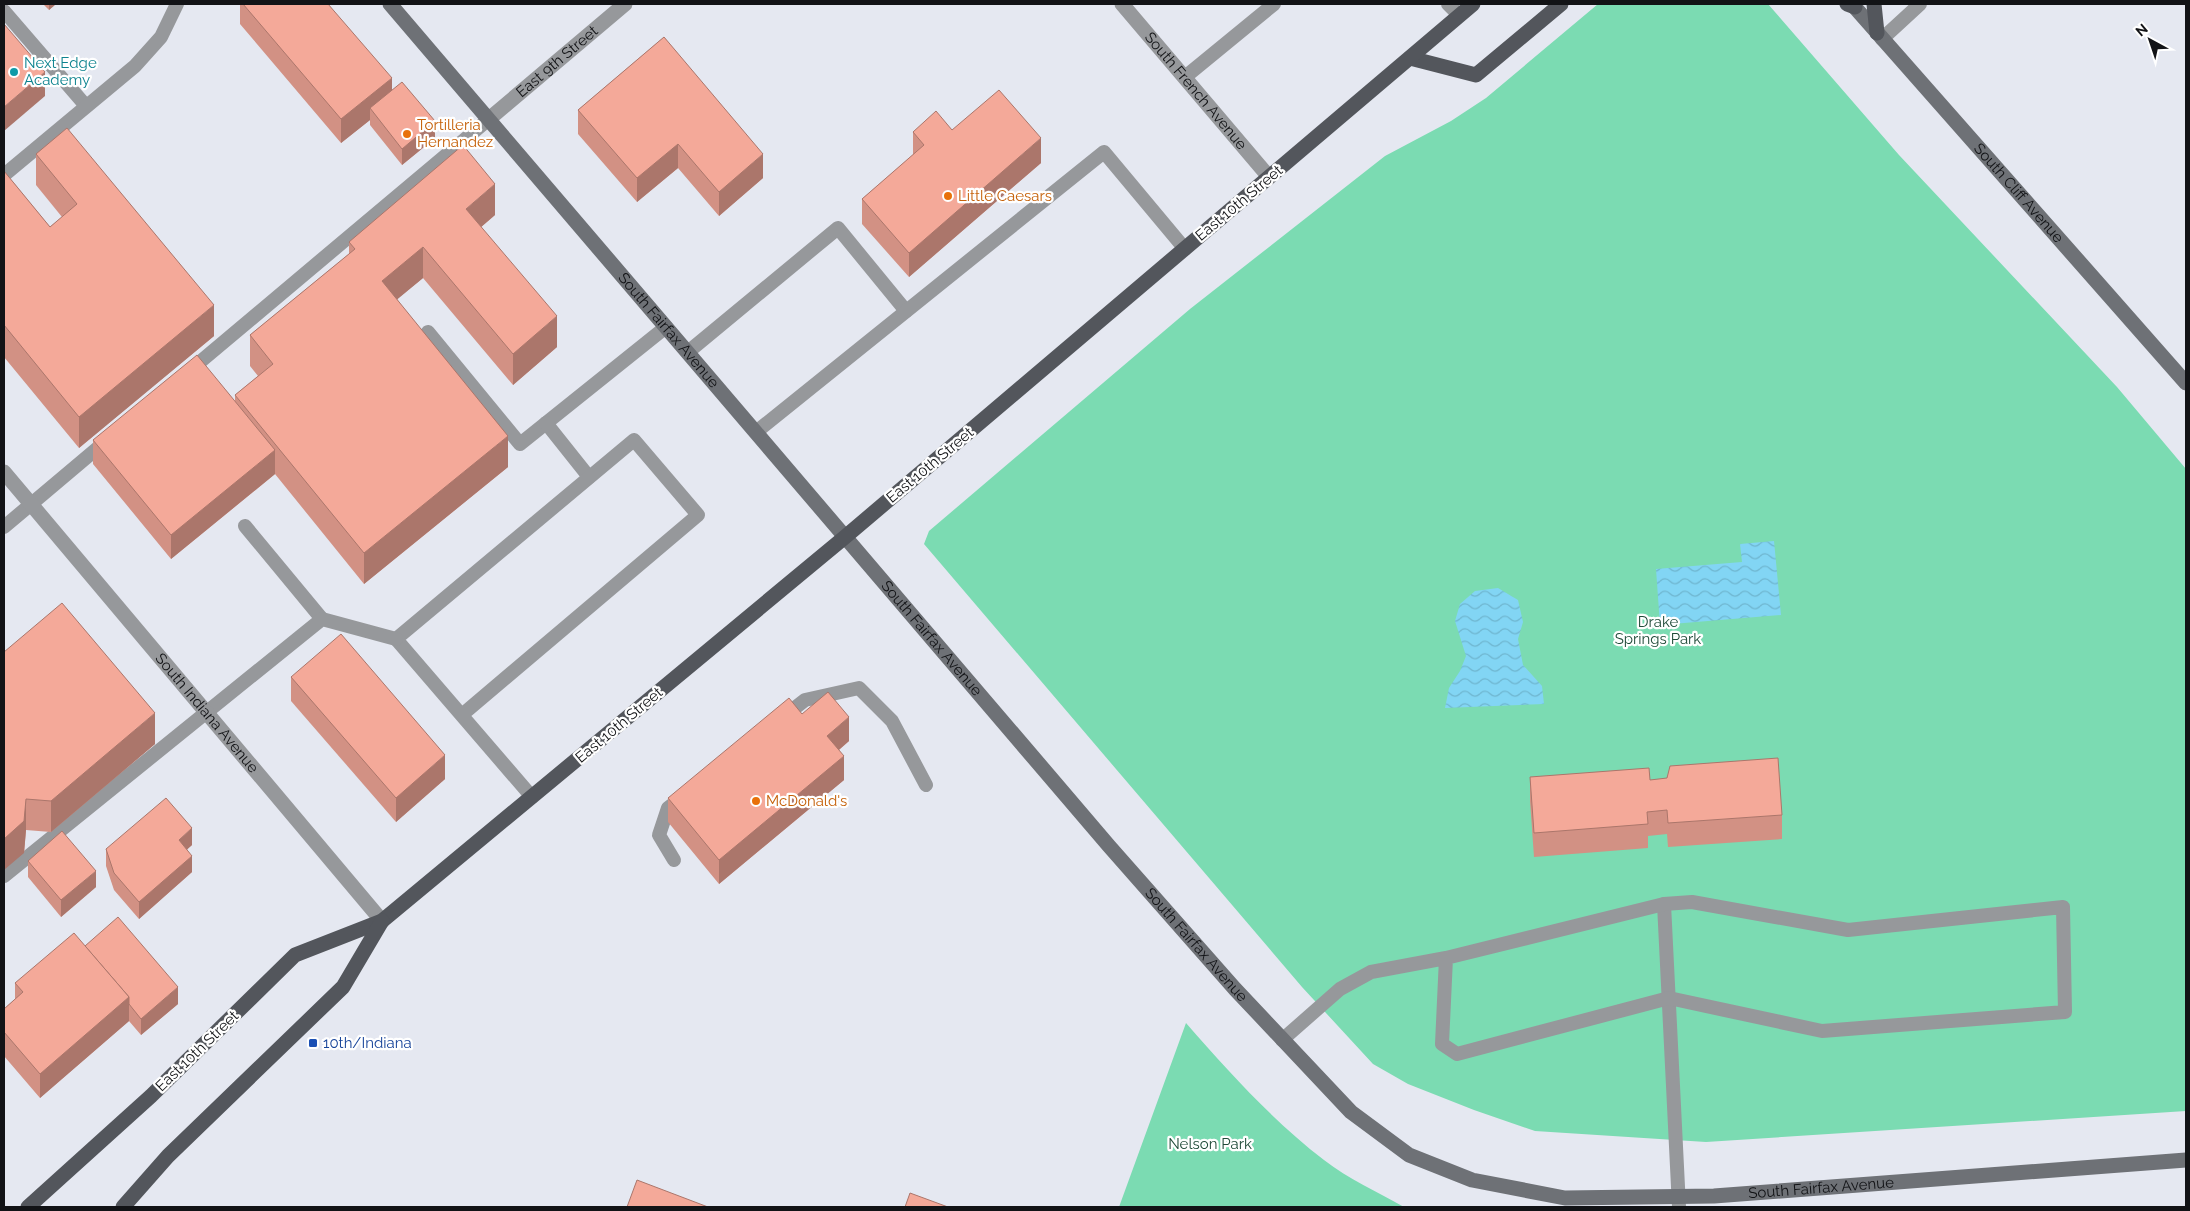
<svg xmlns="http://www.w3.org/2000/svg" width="2190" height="1211" font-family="Raleway,sans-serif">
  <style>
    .park { fill: #7bdbb2 }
    .water { fill: url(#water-waves) }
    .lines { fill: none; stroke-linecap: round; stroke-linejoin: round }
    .lane { stroke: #96989b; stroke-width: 14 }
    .street { stroke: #96989b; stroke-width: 15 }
    .secondary { stroke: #6e7176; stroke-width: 15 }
    .primary { stroke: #53565c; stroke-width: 15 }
    .wall { fill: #d29184 }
    .shaded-wall { fill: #ab766b }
    .building { fill: #f4a999; stroke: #ab766b }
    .culture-dot { fill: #0f9aa8; stroke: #fff; stroke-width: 2 }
    .food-dot { fill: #e8710a; stroke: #fff; stroke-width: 2 }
    .transit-dot { fill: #1a4fb4; stroke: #fff; stroke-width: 2 }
    .labels { text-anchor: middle; stroke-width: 4.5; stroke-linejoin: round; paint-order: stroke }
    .street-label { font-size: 15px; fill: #121316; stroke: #fff }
    .culture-label { font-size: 15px; fill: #0d838f; stroke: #fff; text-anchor: start }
    .food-label { font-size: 15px; fill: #c56008; stroke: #fff; text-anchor: start }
    .park-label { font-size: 15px; fill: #1f4a38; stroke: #fff }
    .transit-label { font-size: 15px; fill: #164399; stroke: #fff; text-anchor: start }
  </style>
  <defs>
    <pattern id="water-waves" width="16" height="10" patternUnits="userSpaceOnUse" patternTransform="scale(1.25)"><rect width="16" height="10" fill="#82d5f4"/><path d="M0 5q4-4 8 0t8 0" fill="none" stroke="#6fb6d0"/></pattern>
  </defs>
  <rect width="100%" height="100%" fill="#e5e8f1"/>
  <g class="park">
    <path d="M1598,4H1768L1899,155L2117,387L2186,469V1111L1706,1142L1535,1131L1474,1110L1408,1084L1373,1064L1302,987L924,544L929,531L1190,309L1385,156L1451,121L1486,98Z"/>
    <path d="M1186,1023C1229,1072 1272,1120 1324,1160C1348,1179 1378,1192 1404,1207H1119Z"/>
  </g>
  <g class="water">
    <path d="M1774,541L1781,615L1660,625L1656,569L1742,562L1740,544Z"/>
    <path d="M1498,588L1518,600L1523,622L1518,639L1523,665L1542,686L1544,704L1445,708L1449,688L1460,671L1466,656L1455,621L1460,604L1475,591Z"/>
  </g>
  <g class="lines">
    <g class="lane">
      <path d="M1448,4L1459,15"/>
      <path d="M4,11L86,106"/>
      <path d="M1882,39L1920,4"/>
      <path d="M1185,77L1274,4"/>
      <path d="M4,175L135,66L161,37L177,4"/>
      <path d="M428,332L520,444L666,327"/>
      <path d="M688,352L838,228L906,311"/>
      <path d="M188,372L489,119"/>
      <path d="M546,423L589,477"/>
      <path d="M756,432L1104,152L1185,249"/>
      <path d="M245,526L322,619"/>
      <path d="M4,527L106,441"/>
      <path d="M463,714L698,515L634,440L396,639L532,797"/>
      <path d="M782,718L805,700L859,688L892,721L926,785"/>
      <path d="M674,860L659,835L668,808L681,798"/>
      <path d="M4,876L322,619L396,639"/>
      <path d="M1664,904L1679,1207"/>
      <path d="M1282,1040L1340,989L1371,972L1446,958L1664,904L1692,902L1848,930L2063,907L2065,1012L1822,1031L1669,998L1457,1054L1442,1044L1446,958"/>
    </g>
    <g class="street">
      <path id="s1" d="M1122,4L1269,177"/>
      <path id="s2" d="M489,119L625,4"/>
      <path id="s3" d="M4,472L382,921"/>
    </g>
    <g class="secondary">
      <path id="s4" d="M390,4L1109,846L1235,989L1351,1112L1409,1155L1472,1180L1565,1198L1714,1196L2186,1160"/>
      <path id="s5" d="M1852,4L2186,383"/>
    </g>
    <g class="primary">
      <path d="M1847,4L1855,7"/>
      <path d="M1874,4L1877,33"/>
      <path d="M1410,58L1476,75L1561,4"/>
      <path d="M28,1207L151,1096L295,955L382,921L845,537L1473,4"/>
      <path d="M123,1207L168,1156L343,987L382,921"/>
    </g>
  </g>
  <g class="wall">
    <path d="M43,4H56L49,10Z"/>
    <path d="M240,4H328L392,90L435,138L402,165L370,125V120L341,143L240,24Z"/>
    <path d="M664,37L763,178L719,216L678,168L637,202L578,134V110Z"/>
    <path d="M952,130L1041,163L909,277L862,224V199L913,155V132Z"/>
    <path d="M36,154L214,336L79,448L4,357V171L50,227L62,217L36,185Z"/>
    <path d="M495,215L481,227L557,347L513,385L423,278L397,299L508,467L364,584L275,474L171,559L93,464V440L235,402V395L258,376L250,366V335L349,254V242Z"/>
    <path d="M4,652L155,744L51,832L26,830L24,853Z"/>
    <path d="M291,677L445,779L396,822L291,701Z"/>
    <path d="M802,714L849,741L839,750L844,780L719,884L668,822V798Z"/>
    <path d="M1530,777L1782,815V839L1668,847L1667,834L1648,836V848L1534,857L1530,801Z"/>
    <path d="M192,845L187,849L192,872L139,919L114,890L106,866V849Z"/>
    <path d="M28,861L96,887L61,917L28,877Z"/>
    <path d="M85,946L178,1004L141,1035L129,1021L40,1098L4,1056V1009L15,999V983Z"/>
  </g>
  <g class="shaded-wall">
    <path d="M49,4H56L49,10Z"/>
    <path d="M45,72V96L4,131V107Z"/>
    <path d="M392,78V102L370,108V120L341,143V119Z"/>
    <path d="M435,121V138L402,165V149Z"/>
    <path d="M1041,138V163L909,277V253Z"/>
    <path d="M678,144V168L637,202V178Z"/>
    <path d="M763,154V178L719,216V192Z"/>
    <path d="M495,184V215L466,240V209Z"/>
    <path d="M423,247V278L382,312V281Z"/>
    <path d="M214,305V336L79,448V417Z"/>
    <path d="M557,316V347L513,385V354Z"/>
    <path d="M508,436V467L364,584V553Z"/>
    <path d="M275,450V474L171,559V535Z"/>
    <path d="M155,713V744L51,832V801Z"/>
    <path d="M849,717V741L827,760V736Z"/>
    <path d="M445,755V779L396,822V798Z"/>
    <path d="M844,756V780L719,884V860Z"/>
    <path d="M26,799V830L24,853L4,870V839Z"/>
    <path d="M192,828V845L179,857V840Z"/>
    <path d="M192,856V872L139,919V902Z"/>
    <path d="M96,871V887L61,917V900Z"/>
    <path d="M178,987V1004L141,1035V1019Z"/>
    <path d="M129,997V1021L40,1098V1074Z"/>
  </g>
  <g class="building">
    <path d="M243,4H328L392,78L341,119Z"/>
    <path d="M4,24L45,72L4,107Z"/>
    <path d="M664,37L763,154L719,192L678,144L637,178L578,110Z"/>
    <path d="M402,82L435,121L402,149L370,108Z"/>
    <path d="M999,90L1041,138L909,253L862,199L924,145L913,132L936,111L952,130Z"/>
    <path d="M67,128L214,305L79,417L4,325V171L50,227L77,204L36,154Z"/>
    <path d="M463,145L495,184L466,209L557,316L513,354L423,247L382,281L508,436L364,553L235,395L273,364L250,335L355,249L349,242Z"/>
    <path d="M197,355L275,450L171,535L93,440Z"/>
    <path d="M62,603L155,713L51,801L26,799L24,821L4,839V652Z"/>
    <path d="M341,634L445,755L396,798L291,677Z"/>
    <path d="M828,692L849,717L827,736L844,756L719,860L668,798L789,698L802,714Z"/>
    <path d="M1778,758L1782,815L1668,823L1667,810L1647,812L1648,824L1534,833L1530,777L1649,768L1650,780L1667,778L1670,766Z"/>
    <path d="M166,798L192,828L179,840L192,856L139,902L114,873L106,849Z"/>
    <path d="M62,831L96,871L61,900L28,861Z"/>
    <path d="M118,917L178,987L141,1019L129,1004V997L85,946Z"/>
    <path d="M74,933L129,997L40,1074L4,1032V1009L23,992L15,983Z"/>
    <path d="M637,1180L708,1207H627Z"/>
    <path d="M910,1193L948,1207H905Z"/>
  </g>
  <circle class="culture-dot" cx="14" cy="72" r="5"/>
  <g class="food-dot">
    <circle cx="407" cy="134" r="5"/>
    <circle cx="948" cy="196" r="5"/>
    <circle cx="756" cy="801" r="5"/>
  </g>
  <rect class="transit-dot" x="308" y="1038" width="10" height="10" rx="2.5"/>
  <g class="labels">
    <g class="street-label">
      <text dy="5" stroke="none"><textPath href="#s2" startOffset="89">East 9th Street</textPath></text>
      <text dy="5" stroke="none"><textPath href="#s1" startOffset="114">South French Avenue</textPath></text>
      <text dy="5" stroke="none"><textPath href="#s5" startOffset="252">South Cliff Avenue</textPath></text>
      <text transform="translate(1239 203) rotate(-40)" y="5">East 10th Street</text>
      <text dy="5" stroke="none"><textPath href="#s4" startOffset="429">South Fairfax Avenue</textPath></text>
      <text transform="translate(930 465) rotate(-40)" y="5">East 10th Street</text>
      <text dy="5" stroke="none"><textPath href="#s4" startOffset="834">South Fairfax Avenue</textPath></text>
      <text dy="5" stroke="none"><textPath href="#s3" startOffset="315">South Indiana Avenue</textPath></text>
      <text transform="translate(619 725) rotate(-40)" y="5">East 10th Street</text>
      <text dy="5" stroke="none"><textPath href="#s4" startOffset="1239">South Fairfax Avenue</textPath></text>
      <text transform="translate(197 1051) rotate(-44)" y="5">East 10th Street</text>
      <text dy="5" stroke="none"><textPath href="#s4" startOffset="1958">South Fairfax Avenue</textPath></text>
    </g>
    <g class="culture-label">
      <text x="24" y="68">Next Edge<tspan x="24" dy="17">Academy</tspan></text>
    </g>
    <g class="food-label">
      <text x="417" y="130">Tortilleria<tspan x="417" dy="17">Hernandez</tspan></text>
      <text x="958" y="201">Little Caesars</text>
      <text x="766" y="806">McDonald's</text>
    </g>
    <g class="park-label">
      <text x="1658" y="627">Drake<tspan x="1658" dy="17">Springs Park</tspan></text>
      <text x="1210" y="1149">Nelson Park</text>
    </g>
    <g class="transit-label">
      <text x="323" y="1048">10th/Indiana</text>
    </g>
  </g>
  <rect width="2190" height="1211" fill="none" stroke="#121316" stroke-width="10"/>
  <g transform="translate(2150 40) rotate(320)" stroke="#ffffff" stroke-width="4" paint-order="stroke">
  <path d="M0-4L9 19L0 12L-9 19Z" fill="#121316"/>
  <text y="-8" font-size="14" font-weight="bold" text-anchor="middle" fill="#121316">N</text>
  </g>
</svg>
